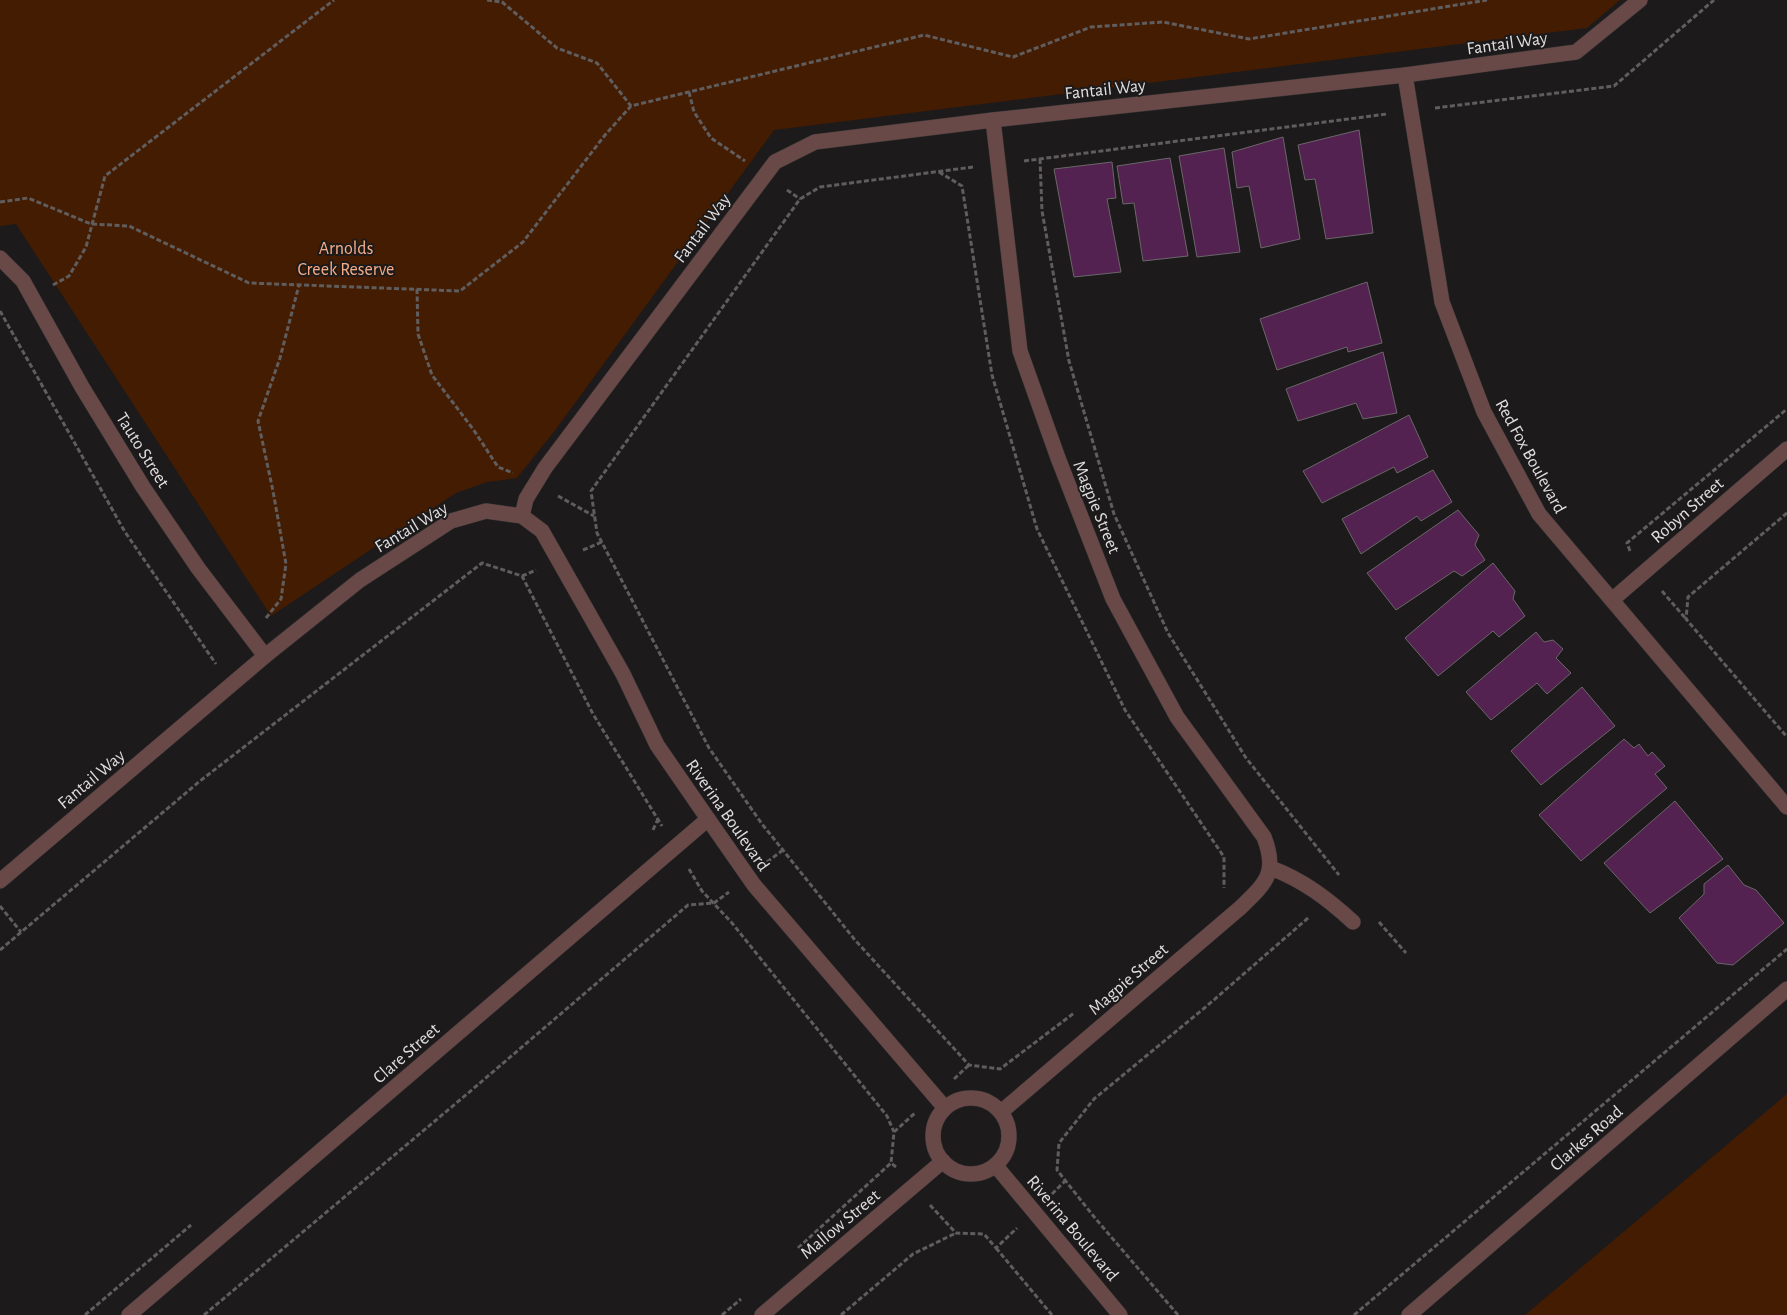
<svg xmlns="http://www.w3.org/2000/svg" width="1787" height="1315" font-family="'Alegreya Sans',sans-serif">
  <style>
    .green { fill: #441c02 }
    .building { fill: #532250; stroke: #6a6769 }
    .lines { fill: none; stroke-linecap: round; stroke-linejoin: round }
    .minor-casing { stroke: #383536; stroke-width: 16 }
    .path { stroke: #605d5e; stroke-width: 3; stroke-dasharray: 5 2.5; stroke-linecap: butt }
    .minor { stroke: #694947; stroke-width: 15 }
    .labels { text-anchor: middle; stroke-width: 4; stroke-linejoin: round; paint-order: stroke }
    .street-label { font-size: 18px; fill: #e0dedf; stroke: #1d1a1b }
    .park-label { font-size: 18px; fill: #f7ae86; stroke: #1d1a1b }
  </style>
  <rect width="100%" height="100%" fill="#1d1a1b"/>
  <g class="green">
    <path d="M0,0H1620L1587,28L774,130L556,429L517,478L487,482L456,493L271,616L16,224L0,226Z"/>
    <path d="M1787,1094V1315H1525Z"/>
  </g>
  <g class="building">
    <path d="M1359,130L1373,233L1326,239L1315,179L1305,180L1298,145Z"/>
    <path d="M1283,137L1300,239L1261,248L1249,186L1237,188L1232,152Z"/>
    <path d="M1224,148L1240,252L1197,257L1179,156Z"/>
    <path d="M1170,158L1188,256L1143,261L1134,203L1123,204L1117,166Z"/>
    <path d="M1112,162L1116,198L1107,199L1121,272L1074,277L1054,169Z"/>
    <path d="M1367,282L1382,343L1348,352L1347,347L1277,370L1260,319Z"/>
    <path d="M1383,352L1397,413L1363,419L1356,403L1298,421L1286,389Z"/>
    <path d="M1409,415L1428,457L1397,473L1394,467L1322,503L1303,471Z"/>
    <path d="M1433,470L1452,502L1421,521L1417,516L1361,554L1342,519Z"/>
    <path d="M1458,510L1479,535L1475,545L1485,560L1462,576L1454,571L1396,610L1367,573Z"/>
    <path d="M1493,563L1515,591L1513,599L1525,616L1499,637L1493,631L1438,676L1405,638Z"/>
    <path d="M1536,632L1544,642L1553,640L1563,649L1556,658L1571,673L1547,694L1537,683L1491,720L1466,692Z"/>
    <path d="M1582,687L1615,726L1541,785L1511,751Z"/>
    <path d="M1624,739L1634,748L1639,744L1648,756L1652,752L1665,766L1655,774L1667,788L1581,861L1539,815Z"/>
    <path d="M1675,801L1723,859L1650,913L1604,863Z"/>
    <path d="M1728,865L1744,885L1756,890L1784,923L1733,965L1717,963L1679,918L1704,894V884Z"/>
  </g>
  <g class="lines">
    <defs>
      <g id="minor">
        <path d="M1405,75L1442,302L1484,412L1539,514L1787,807"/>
        <path d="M993,120L1020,351L1058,458L1113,599L1177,717L1264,837C1278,873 1266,883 1240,908L1001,1112"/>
        <path d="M0,258L23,281L82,387L143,487L198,568L265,656"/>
        <path d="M522,516L542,531L623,674L657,745L708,819L754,885L945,1108"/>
        <path d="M1612,600L1787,449"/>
        <path d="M1271,868C1303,880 1328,899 1353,922"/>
        <path d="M0,881L265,656L360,580L451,521L486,511L522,516L526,499L545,468L775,162L815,142L993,120L1405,75L1576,52L1640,0"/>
        <circle cx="971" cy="1136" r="38"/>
        <path d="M996,1166L1120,1315"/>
        <path d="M129,1315L708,819"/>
        <path d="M762,1315L943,1161"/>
        <path d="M1409,1315L1787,989"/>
      </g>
    </defs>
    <use href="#minor" class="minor-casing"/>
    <g class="path">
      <path d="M487,0L502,2L557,48L597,63L631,106"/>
      <path d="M689,92L694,112L711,138L745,161"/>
      <path d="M1435,108L1614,86L1714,0"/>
      <path d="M1040,159L1042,211L1069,361L1114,514L1168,633L1246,758L1339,875"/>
      <path d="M1024,161L1387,114"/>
      <path d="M973,167L820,187L800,199L591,491L597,533L709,748L762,824L855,940L969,1065L1000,1069L1074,1013"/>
      <path d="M939,172L962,186L992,375L1037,529L1125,710L1224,857V888"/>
      <path d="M787,190L800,199"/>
      <path d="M0,202L28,198L91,224L129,226L249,283L460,291L523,242L605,135L631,106L924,35L1013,57L1091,27L1163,22L1249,39L1487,0"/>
      <path d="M53,285L69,276L86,247L105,176L334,0"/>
      <path d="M417,289L418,334L432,375L473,429L498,467L513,473"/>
      <path d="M0,311L125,532L216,664"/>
      <path d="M558,496L594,516"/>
      <path d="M1787,513L1688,597L1686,619L1787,737"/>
      <path d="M583,550L602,542"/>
      <path d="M1630,551L1627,543L1787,409"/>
      <path d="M522,576L536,570"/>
      <path d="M1662,591L1686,619"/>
      <path d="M266,618L281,599L286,564L273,491L258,421L280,358L299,285"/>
      <path d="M653,830L658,819"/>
      <path d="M767,862L783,850"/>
      <path d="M689,869L702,891L732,923L887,1116L894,1132"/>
      <path d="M0,906L21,932"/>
      <path d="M1379,922L1406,953"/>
      <path d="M0,950L200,781L482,563L522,576L593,714L662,826"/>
      <path d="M954,1079L969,1065"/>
      <path d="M896,1167L891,1163L894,1132L915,1113"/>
      <path d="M1052,1194L1066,1180"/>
      <path d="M930,1205L956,1233L984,1234L996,1248L1017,1228"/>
      <path d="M798,1248L891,1163"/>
      <path d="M996,1248L1052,1315"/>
      <path d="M85,1315L191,1225"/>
      <path d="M204,1315L467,1094L688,905L714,903L729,892"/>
      <path d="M722,1315L741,1299"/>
      <path d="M841,1315L913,1254L956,1233"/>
      <path d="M1178,1315L1095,1218L1057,1170L1059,1143L1094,1099L1208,1005L1308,918"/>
      <path d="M1354,1315L1787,949"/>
    </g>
    <use href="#minor" class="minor"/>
  </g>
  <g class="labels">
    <g class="street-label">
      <text transform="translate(1507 43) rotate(-8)" y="6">Fantail Way</text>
      <text transform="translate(1105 89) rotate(-6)" y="6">Fantail Way</text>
      <text transform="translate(702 228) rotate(-53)" y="6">Fantail Way</text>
      <text transform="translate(143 450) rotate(58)" y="6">Tauto Street</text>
      <text transform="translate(1531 456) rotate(61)" y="6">Red Fox Boulevard</text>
      <text transform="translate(1097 507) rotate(68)" y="6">Magpie Street</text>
      <text transform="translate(1687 510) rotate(-41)" y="6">Robyn Street</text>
      <text transform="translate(411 527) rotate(-31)" y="6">Fantail Way</text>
      <text transform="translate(91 779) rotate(-40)" y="6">Fantail Way</text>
      <text transform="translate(728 815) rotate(55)" y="6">Riverina Boulevard</text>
      <text transform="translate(1128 979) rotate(-41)" y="6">Magpie Street</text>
      <text transform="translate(406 1053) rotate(-41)" y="6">Clare Street</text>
      <text transform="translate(1586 1138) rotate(-41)" y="6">Clarkes Road</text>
      <text transform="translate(840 1224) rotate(-40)" y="6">Mallow Street</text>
      <text transform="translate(1073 1228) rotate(50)" y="6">Riverina Boulevard</text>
    </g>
    <g class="park-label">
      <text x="346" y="254">Arnolds<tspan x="346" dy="21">Creek Reserve</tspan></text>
    </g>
  </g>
</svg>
